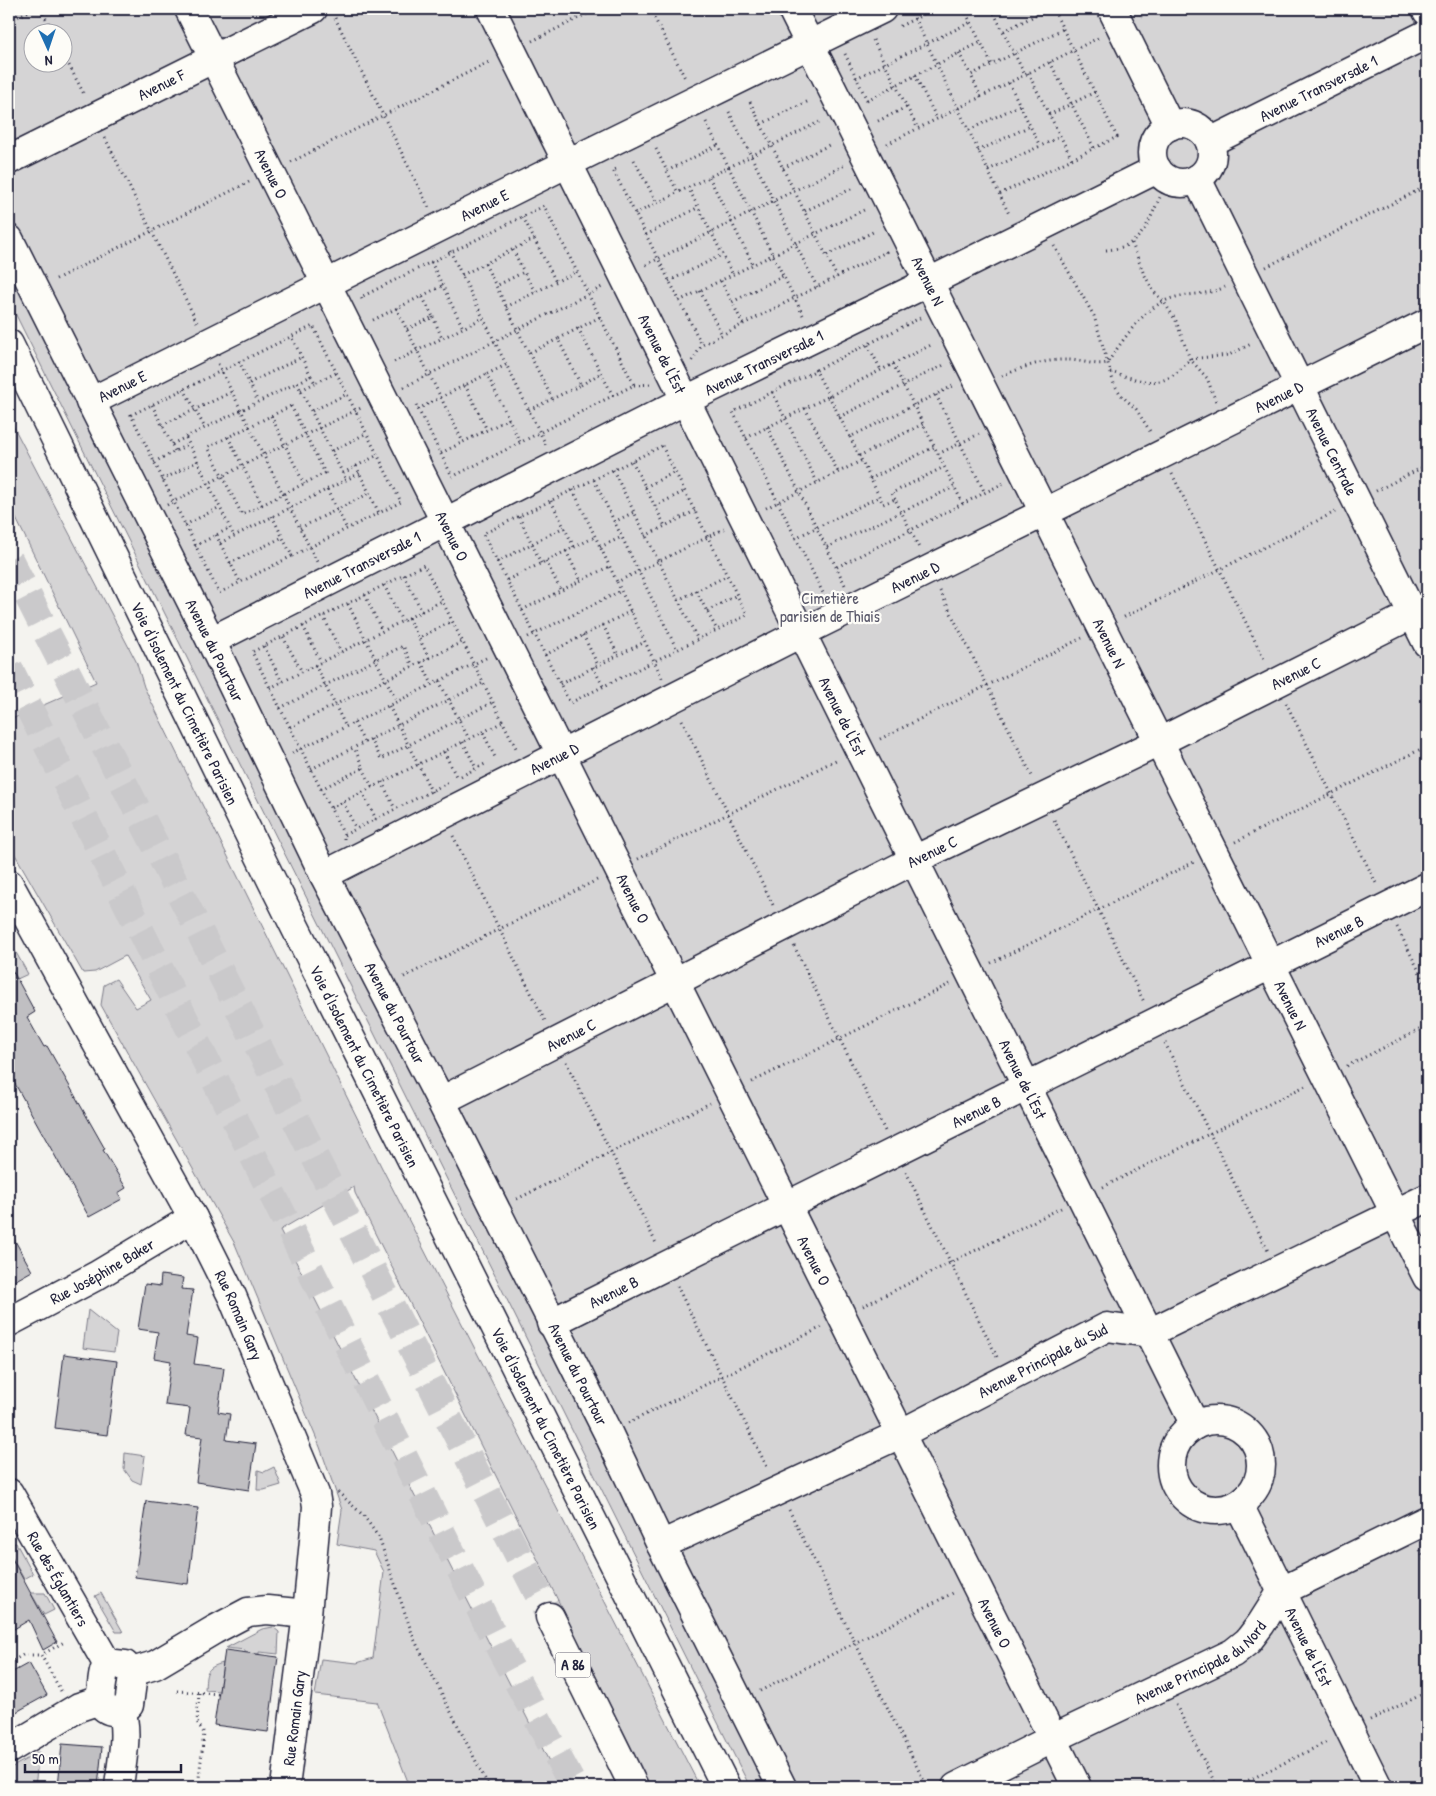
<svg xmlns="http://www.w3.org/2000/svg" width="1436" height="1796" font-family="'Patrick Hand',sans-serif">
  <style>
    .green { fill: #d5d4d5; stroke: #7c7b88; fill-rule: evenodd }
    .building { fill: #c0bfc2; stroke: #22223b }
    .lines { fill: none; stroke-linecap: round; stroke-linejoin: round }
    .highway-tunnel { stroke: #cac9cb; stroke-width: 28; stroke-dasharray: 28 14; stroke-linecap: butt }
    .minor-casing { stroke: #22223b; stroke-width: 31 }
    .highway-casing { stroke: #22223b; stroke-width: 31 }
    .path { stroke: #22223b; stroke-width: 3; stroke-dasharray: 1 4; stroke-linecap: butt }
    .minor { stroke: #fdfcf7; stroke-width: 28 }
    .highway { stroke: #fdfcf7; stroke-width: 28 }
    .labels { text-anchor: middle; stroke-width: 4.5; stroke-linejoin: round; paint-order: stroke }
    .shield { fill: #fdfcf7; stroke: #646373; stroke-width: 1 }
    .shield-label { font-size: 15px; font-weight: bold; fill: #22223b }
    .street-label { font-size: 16px; fill: #22223b; stroke: #fdfcf7 }
    .park-label { font-size: 16px; fill: #585769; stroke: #fdfcf7 }
  </style>
  <rect width="100%" height="100%" fill="#f4f3ef"/>
  <filter id="ink" filterUnits="userSpaceOnUse"><feTurbulence type="fractalNoise" baseFrequency=".02" numOctaves="2"/><feDisplacementMap in="SourceGraphic" scale="10" xChannelSelector="R" yChannelSelector="G"/><feConvolveMatrix kernelMatrix="1 2 1 2 8 2 1 2 1" color-interpolation-filters="sRGB"/></filter>
  <g filter="url(#ink)">
    <g class="green">
      <path d="M9,9H1427V1787H750L9,301ZM32,32H62V62H32Z"/>
      <path d="M9,418L136,661L144,687L381,1166L700,1787H651L355,1193L354,1187L280,1230L562,1787H410L377,1702L315,1695L321,1659L357,1663L373,1658L384,1572L374,1551L337,1544L342,1510L320,1447L235,1244L101,1005L104,985L116,979L136,1008L151,1000L125,956L95,972L83,973L9,844V708L14,718L96,682L9,504Z"/>
      <path d="M9,940L28,974L17,979L11,969L9,967Z"/>
      <path d="M88,1310L117,1333L114,1352L83,1348Z"/>
      <path d="M125,1453L145,1456L141,1484L132,1480L124,1469Z"/>
      <path d="M274,1467L281,1485L264,1490H257L258,1470L264,1472Z"/>
      <path d="M16,1543L33,1574L24,1579L9,1553V1544Z"/>
      <path d="M31,1593H45L54,1610L44,1615Z"/>
      <path d="M101,1593L123,1632H116L95,1596Z"/>
      <path d="M273,1627L279,1632L278,1654L259,1652V1654L245,1653V1650L226,1648L262,1629Z"/>
      <path d="M223,1663L219,1691L205,1690C206,1673 205,1668 223,1663Z"/>
      <path d="M39,1752L35,1787H9V1769Z"/>
    </g>
    <g class="building">
      <path d="M9,964L35,1012L27,1017L44,1047L47,1046L105,1149L103,1150L126,1188L118,1193L122,1199L89,1217L9,1073Z"/>
      <path d="M9,1230L32,1271L9,1284Z"/>
      <path d="M161,1275L183,1278L181,1289L193,1290L186,1336L198,1338L194,1364L224,1368L218,1412L230,1414L226,1440L256,1444L249,1490L196,1482L202,1437L186,1435L190,1408L165,1405L171,1361L154,1358L158,1332L138,1329L145,1284L160,1286Z"/>
      <path d="M64,1354L117,1361L107,1435L55,1428Z"/>
      <path d="M146,1501L198,1508L188,1584L135,1577Z"/>
      <path d="M9,1553L57,1642L43,1650L29,1620L9,1632Z"/>
      <path d="M225,1650L278,1657L268,1732L214,1725Z"/>
      <path d="M29,1663L47,1695L9,1716V1674Z"/>
      <path d="M62,1744L102,1747L98,1787H58Z"/>
    </g>
    <g class="lines">
      <g class="highway-tunnel">
        <path d="M9,559L550,1617"/>
        <path d="M9,668L498,1645L574,1787"/>
      </g>
      <defs>
        <g id="minor">
          <path id="s1" d="M189,9L1077,1787"/>
          <path id="s2" d="M491,9L1195,1425"/>
          <path id="s3" d="M792,9L1427,1277"/>
          <path d="M1112,9L1170,126"/>
          <path d="M1426,9L1427,11"/>
          <circle cx="1182" cy="153" r="30"/>
          <path id="s4" d="M1210,142L1427,34"/>
          <path id="s5" d="M9,160L313,9"/>
          <path id="s6" d="M1197,179L1427,643"/>
          <path id="s7" d="M9,239L211,641L324,875L441,1101L608,1433L661,1545L782,1787"/>
          <path id="s8" d="M9,344L272,881L726,1787"/>
          <path id="s9" d="M90,402L568,163L882,9"/>
          <path id="s10" d="M211,641L686,400L929,282L1157,169"/>
          <path id="s11" d="M324,875L801,633L1427,323"/>
          <path id="s12" d="M9,884L193,1218L232,1296L315,1494L317,1506L316,1519L307,1614L285,1787"/>
          <path id="s13" d="M441,1101L914,860L1159,742L1427,607"/>
          <path id="s14" d="M9,1322L96,1276L193,1218"/>
          <path id="s15" d="M551,1323L1427,887"/>
          <circle cx="1216" cy="1465" r="45"/>
          <path id="s16" d="M9,1493L108,1665"/>
          <path id="s17" d="M1239,1505L1378,1787"/>
          <path id="s18" d="M661,1545L900,1434L1107,1327L1149,1333L1427,1198"/>
          <path d="M115,1664L125,1665L133,1675L129,1705L121,1712C100,1712 99,1702 102,1684C103,1677 103,1670 108,1665Z"/>
          <path d="M132,1672L155,1665L214,1630L248,1612L267,1610L307,1614"/>
          <path d="M9,1749L79,1707L100,1700"/>
          <path d="M119,1787C121,1766 129,1731 121,1712"/>
          <path id="s19" d="M956,1787L1052,1739L1233,1653L1248,1641L1261,1624L1282,1591L1427,1520"/>
        </g>
        <path id="highway" d="M550,1617L634,1787"/>
      </defs>
      <use href="#minor" class="minor-casing"/>
      <use href="#highway" class="highway-casing"/>
      <g class="path">
        <path d="M41,9L53,32"/>
        <path d="M650,9L686,80"/>
        <path d="M910,9L1010,216"/>
        <path d="M964,9L992,65"/>
        <path d="M992,9L1025,75"/>
        <path d="M1141,16L1157,9"/>
        <path d="M335,18L429,208"/>
        <path d="M9,21L33,9"/>
        <path d="M900,26L935,9"/>
        <path d="M1004,31L1048,9"/>
        <path d="M873,40L918,129"/>
        <path d="M532,41L597,9"/>
        <path d="M62,52L85,96"/>
        <path d="M959,53L971,75"/>
        <path d="M845,54L867,100"/>
        <path d="M1050,62L1094,148"/>
        <path d="M1028,73L1072,159"/>
        <path d="M915,75L937,119"/>
        <path d="M856,78L971,22"/>
        <path d="M1009,83L1040,146"/>
        <path d="M981,97L971,75L1063,29"/>
        <path d="M867,100L981,42"/>
        <path d="M750,102L837,277"/>
        <path d="M729,112L817,287"/>
        <path d="M1049,115L1095,92"/>
        <path d="M878,121L907,107"/>
        <path d="M706,122L804,317"/>
        <path d="M761,124L809,101"/>
        <path d="M969,130L1020,105"/>
        <path d="M105,138L197,322"/>
        <path d="M887,144L1100,37"/>
        <path d="M656,149L678,193"/>
        <path d="M978,151L1030,126"/>
        <path d="M634,160L657,203"/>
        <path d="M291,162L491,61"/>
        <path d="M783,168L831,144"/>
        <path d="M616,169L613,170L702,345"/>
        <path d="M988,170L1060,137"/>
        <path d="M667,171L718,145"/>
        <path d="M709,177L753,265"/>
        <path d="M688,187L733,275"/>
        <path d="M1000,194L1117,137L1053,9"/>
        <path d="M805,211L853,188"/>
        <path d="M635,214L819,122"/>
        <path d="M523,217L556,282"/>
        <path d="M646,235L699,207"/>
        <path d="M1132,243L1143,272L1154,292L1164,302L1176,321L1190,359L1207,378L1216,402"/>
        <path d="M1054,246L1094,316L1114,384L1121,395L1136,409L1151,433"/>
        <path d="M513,250L524,272"/>
        <path d="M1106,250C1144,247 1147,223 1162,193"/>
        <path d="M450,251L546,445"/>
        <path d="M827,255L875,231"/>
        <path d="M431,262L463,328"/>
        <path d="M485,264L496,286"/>
        <path d="M646,265L845,165"/>
        <path d="M1266,267L1427,186"/>
        <path d="M462,275L534,239"/>
        <path d="M56,279L249,182"/>
        <path d="M669,281L722,255"/>
        <path d="M721,281L732,302"/>
        <path d="M700,291L722,335"/>
        <path d="M535,292L524,272L496,286L529,353L558,339"/>
        <path d="M362,299L361,297L544,206L634,385L450,478"/>
        <path d="M679,301L864,210"/>
        <path d="M506,307L577,271"/>
        <path d="M396,308L463,442"/>
        <path d="M433,317L442,338"/>
        <path d="M373,320L442,286"/>
        <path d="M743,324L732,302L783,276"/>
        <path d="M578,328L613,396"/>
        <path d="M407,329L433,317L422,296"/>
        <path d="M868,345L881,370"/>
        <path d="M529,353L552,398"/>
        <path d="M239,361L258,402"/>
        <path d="M692,361L702,345L886,252L885,251"/>
        <path d="M394,362L483,318"/>
        <path d="M218,364L317,562"/>
        <path d="M893,364L963,504"/>
        <path d="M506,365L487,374L520,442"/>
        <path d="M815,369L850,437L955,385"/>
        <path d="M1110,372C1148,382 1162,392 1190,359L1229,355L1253,343"/>
        <path d="M311,376L315,383L336,373"/>
        <path d="M1002,376C1023,367 1045,359 1068,360C1081,360 1095,366 1107,363C1125,338 1145,304 1176,297C1193,293 1209,295 1225,287"/>
        <path d="M249,383L302,357"/>
        <path d="M297,383L346,480"/>
        <path d="M465,385L487,430"/>
        <path d="M581,385L601,373"/>
        <path d="M634,385L652,384"/>
        <path d="M404,387L604,286"/>
        <path d="M184,389L205,428"/>
        <path d="M301,390L315,383"/>
        <path d="M772,392L817,482"/>
        <path d="M936,395L985,493"/>
        <path d="M152,405L175,451"/>
        <path d="M416,405L452,476"/>
        <path d="M291,406L325,473L242,515L208,447Z"/>
        <path d="M805,408L838,472"/>
        <path d="M418,409L487,374"/>
        <path d="M529,410L581,385L558,339L600,317"/>
        <path d="M312,411L347,394"/>
        <path d="M271,416L304,484"/>
        <path d="M839,417L944,365"/>
        <path d="M162,425L232,392"/>
        <path d="M767,427L845,585"/>
        <path d="M228,437L262,505"/>
        <path d="M850,437L883,504L895,499L920,550"/>
        <path d="M186,438L234,536"/>
        <path d="M746,438L933,344"/>
        <path d="M172,444L311,376L291,336"/>
        <path d="M662,446L747,615L570,703L483,534Z"/>
        <path d="M332,451L367,433"/>
        <path d="M441,453L509,419"/>
        <path d="M938,454L979,434"/>
        <path d="M859,456L923,424"/>
        <path d="M632,461L665,526"/>
        <path d="M154,462L189,444"/>
        <path d="M356,466L379,513"/>
        <path d="M613,470L698,640"/>
        <path d="M343,473L378,455"/>
        <path d="M1172,474L1265,661"/>
        <path d="M870,479L934,447"/>
        <path d="M162,480L198,461"/>
        <path d="M594,480L677,650"/>
        <path d="M645,487L675,472"/>
        <path d="M327,490L347,529"/>
        <path d="M573,490L617,582"/>
        <path d="M1376,491L1427,465"/>
        <path d="M895,499L892,493L944,467"/>
        <path d="M551,501L574,547"/>
        <path d="M167,505L263,455L363,407"/>
        <path d="M655,506L685,491"/>
        <path d="M766,508L861,461"/>
        <path d="M272,516L292,556L219,593L131,415L313,326L401,502L292,556"/>
        <path d="M519,517L541,563"/>
        <path d="M614,522L634,512"/>
        <path d="M185,525L220,507"/>
        <path d="M300,528L370,493"/>
        <path d="M216,535L240,582"/>
        <path d="M645,536L695,511"/>
        <path d="M795,538L879,497"/>
        <path d="M220,543L360,473"/>
        <path d="M195,546L230,528"/>
        <path d="M600,547L622,537"/>
        <path d="M827,547L954,487"/>
        <path d="M566,551L581,581"/>
        <path d="M546,561L561,591"/>
        <path d="M497,562L564,527"/>
        <path d="M230,563L283,537"/>
        <path d="M837,567L1004,483"/>
        <path d="M404,575L422,612"/>
        <path d="M507,580L595,537"/>
        <path d="M384,585L402,621"/>
        <path d="M696,591L717,630"/>
        <path d="M940,591L1033,778"/>
        <path d="M365,595L382,631"/>
        <path d="M825,597L733,412L920,318"/>
        <path d="M678,600L727,576"/>
        <path d="M348,604L397,702"/>
        <path d="M522,610L610,566"/>
        <path d="M707,611L737,595"/>
        <path d="M323,616L341,652"/>
        <path d="M1124,617L1335,512"/>
        <path d="M408,618L419,638"/>
        <path d="M603,625L618,655"/>
        <path d="M303,626L321,662"/>
        <path d="M583,635L598,665"/>
        <path d="M283,637L302,672"/>
        <path d="M528,637L621,591"/>
        <path d="M264,646L282,682"/>
        <path d="M545,655L631,611"/>
        <path d="M429,658L419,638L452,621"/>
        <path d="M421,662L432,684"/>
        <path d="M315,665L346,727"/>
        <path d="M593,667L603,686"/>
        <path d="M662,678L617,582L724,529"/>
        <path d="M439,681L469,739"/>
        <path d="M560,684L645,642"/>
        <path d="M270,688L442,601"/>
        <path d="M1286,703L1377,885"/>
        <path d="M389,706L433,795"/>
        <path d="M280,708L403,646L413,666"/>
        <path d="M682,720L773,905"/>
        <path d="M354,723L364,742"/>
        <path d="M290,727L462,642"/>
        <path d="M483,733L496,759"/>
        <path d="M371,739L381,759L493,702"/>
        <path d="M880,739L1082,638"/>
        <path d="M463,742L476,768"/>
        <path d="M444,752L457,778"/>
        <path d="M292,753L486,658"/>
        <path d="M363,768L372,787"/>
        <path d="M311,769L483,683"/>
        <path d="M461,776L487,763"/>
        <path d="M382,782L395,809"/>
        <path d="M321,789L363,768L354,747"/>
        <path d="M362,792L376,819"/>
        <path d="M343,802L356,829"/>
        <path d="M331,808L503,722"/>
        <path d="M1054,820L1144,1002"/>
        <path d="M344,835L451,781"/>
        <path d="M453,836L545,1021"/>
        <path d="M344,839V835L252,652L424,565L516,748L515,749"/>
        <path d="M1235,842L1427,746"/>
        <path d="M638,859L838,759"/>
        <path d="M1397,927L1427,987"/>
        <path d="M794,946L885,1131"/>
        <path d="M991,963L1194,862"/>
        <path d="M404,977L597,880"/>
        <path d="M1165,1043L1268,1251"/>
        <path d="M566,1062L657,1245"/>
        <path d="M1347,1066L1427,1026"/>
        <path d="M752,1082L950,984"/>
        <path d="M906,1172L997,1357"/>
        <path d="M1103,1187L1305,1086"/>
        <path d="M517,1199L710,1103"/>
        <path d="M677,1286L768,1469"/>
        <path d="M863,1306L1061,1208"/>
        <path d="M628,1423L822,1327"/>
        <path d="M338,1492L364,1516L379,1538L414,1639L489,1787"/>
        <path d="M789,1510L927,1787"/>
        <path d="M1420,1550L1427,1565"/>
        <path d="M9,1663L23,1655H41"/>
        <path d="M61,1691L41,1655L66,1641"/>
        <path d="M177,1691L219,1694"/>
        <path d="M760,1691L955,1592"/>
        <path d="M199,1693L197,1722L204,1733L199,1778"/>
        <path d="M1176,1705L1217,1787"/>
        <path d="M1370,1720L1427,1692"/>
        <path d="M1235,1787L1329,1741"/>
      </g>
      <use href="#minor" class="minor"/>
      <use href="#highway" class="highway"/>
    </g>
  </g>
  <g class="labels">
    <rect class="shield" x="555.5" y="1652.5" width="35" height="25" rx="4"/>
    <g class="shield-label">
      <text x="573" y="1670">A 86</text>
    </g>
    <g class="street-label">
      <text dy="6" stroke="none"><textPath href="#s5" startOffset="170">Avenue F</textPath></text>
      <text dy="6" stroke="none"><textPath href="#s4" startOffset="121">Avenue Transversale 1</textPath></text>
      <text dy="6" stroke="none"><textPath href="#s1" startOffset="184">Avenue O</textPath></text>
      <text dy="6" stroke="none"><textPath href="#s9" startOffset="441">Avenue E</textPath></text>
      <text dy="6" stroke="none"><textPath href="#s3" startOffset="304">Avenue N</textPath></text>
      <text dy="6" stroke="none"><textPath href="#s2" startOffset="385">Avenue de l'Est</textPath></text>
      <text dy="6" stroke="none"><textPath href="#s10" startOffset="619">Avenue Transversale 1</textPath></text>
      <text dy="6" stroke="none"><textPath href="#s9" startOffset="36">Avenue E</textPath></text>
      <text dy="6" stroke="none"><textPath href="#s11" startOffset="1068">Avenue D</textPath></text>
      <text dy="6" stroke="none"><textPath href="#s6" startOffset="304">Avenue Centrale</textPath></text>
      <text dy="6" stroke="none"><textPath href="#s1" startOffset="589">Avenue O</textPath></text>
      <text dy="6" stroke="none"><textPath href="#s10" startOffset="169">Avenue Transversale 1</textPath></text>
      <text dy="6" stroke="none"><textPath href="#s11" startOffset="662">Avenue D</textPath></text>
      <text dy="6" stroke="none"><textPath href="#s3" startOffset="709">Avenue N</textPath></text>
      <text dy="6" stroke="none"><textPath href="#s7" startOffset="460">Avenue du Pourtour</textPath></text>
      <text dy="6" stroke="none"><textPath href="#s13" startOffset="956">Avenue C</textPath></text>
      <text dy="6" stroke="none"><textPath href="#s8" startOffset="400">Voie d'Isolement du Cimetière Parisien</textPath></text>
      <text dy="6" stroke="none"><textPath href="#s2" startOffset="790">Avenue de l'Est</textPath></text>
      <text dy="6" stroke="none"><textPath href="#s11" startOffset="258">Avenue D</textPath></text>
      <text dy="6" stroke="none"><textPath href="#s13" startOffset="551">Avenue C</textPath></text>
      <text dy="6" stroke="none"><textPath href="#s1" startOffset="994">Avenue O</textPath></text>
      <text dy="6" stroke="none"><textPath href="#s15" startOffset="880">Avenue B</textPath></text>
      <text dy="6" stroke="none"><textPath href="#s3" startOffset="1114">Avenue N</textPath></text>
      <text dy="6" stroke="none"><textPath href="#s7" startOffset="865">Avenue du Pourtour</textPath></text>
      <text dy="6" stroke="none"><textPath href="#s13" startOffset="146">Avenue C</textPath></text>
      <text dy="6" stroke="none"><textPath href="#s8" startOffset="805">Voie d'Isolement du Cimetière Parisien</textPath></text>
      <text dy="6" stroke="none"><textPath href="#s2" startOffset="1195">Avenue de l'Est</textPath></text>
      <text dy="6" stroke="none"><textPath href="#s15" startOffset="475">Avenue B</textPath></text>
      <text dy="6" stroke="none"><textPath href="#s1" startOffset="1399">Avenue O</textPath></text>
      <text dy="6" stroke="none"><textPath href="#s14" startOffset="106">Rue Joséphine Baker</textPath></text>
      <text dy="6" stroke="none"><textPath href="#s15" startOffset="70">Avenue B</textPath></text>
      <text dy="6" stroke="none"><textPath href="#s12" startOffset="489">Rue Romain Gary</textPath></text>
      <text dy="6" stroke="none"><textPath href="#s18" startOffset="424">Avenue Principale du Sud</textPath></text>
      <text dy="6" stroke="none"><textPath href="#s7" startOffset="1270">Avenue du Pourtour</textPath></text>
      <text dy="6" stroke="none"><textPath href="#s8" startOffset="1210">Voie d'Isolement du Cimetière Parisien</textPath></text>
      <text dy="6" stroke="none"><textPath href="#s16" startOffset="99">Rue des Églantiers</textPath></text>
      <text dy="6" stroke="none"><textPath href="#s1" startOffset="1804">Avenue O</textPath></text>
      <text dy="6" stroke="none"><textPath href="#s17" startOffset="158">Avenue de l'Est</textPath></text>
      <text dy="6" stroke="none"><textPath href="#s19" startOffset="275">Avenue Principale du Nord</textPath></text>
      <text transform="translate(294 1718) rotate(-83)" y="6">Rue Romain Gary</text>
    </g>
    <g class="park-label">
      <text x="830" y="604">Cimetière<tspan x="830" dy="18">parisien de Thiais</tspan></text>
    </g>
  </g>
  <rect width="1436" height="1796" fill="none" stroke="#fdfcf7" stroke-width="30"/>
  <rect x="15" y="15" width="1406" height="1766" fill="none" stroke="#22223b" stroke-width="2" filter="url(#ink)"/>
  <g transform="translate(48 48) rotate(177)"><circle r="24" fill="#fdfcf7" stroke="#a5a5ac"/>
  <path d="M0-4L9 19L0 12L-9 19Z" fill="#1f6fb2"/>
  <text y="-8" font-size="14" font-weight="bold" text-anchor="middle" fill="#22223b">N</text>
  </g>
  <path d="M25 1764v8h156v-8" fill="none" stroke="#22223b" stroke-width="2.5"/>
  <text x="32" y="1764" font-size="15" fill="#22223b" stroke="#fdfcf7" stroke-width="4" paint-order="stroke">50 m</text>
</svg>
